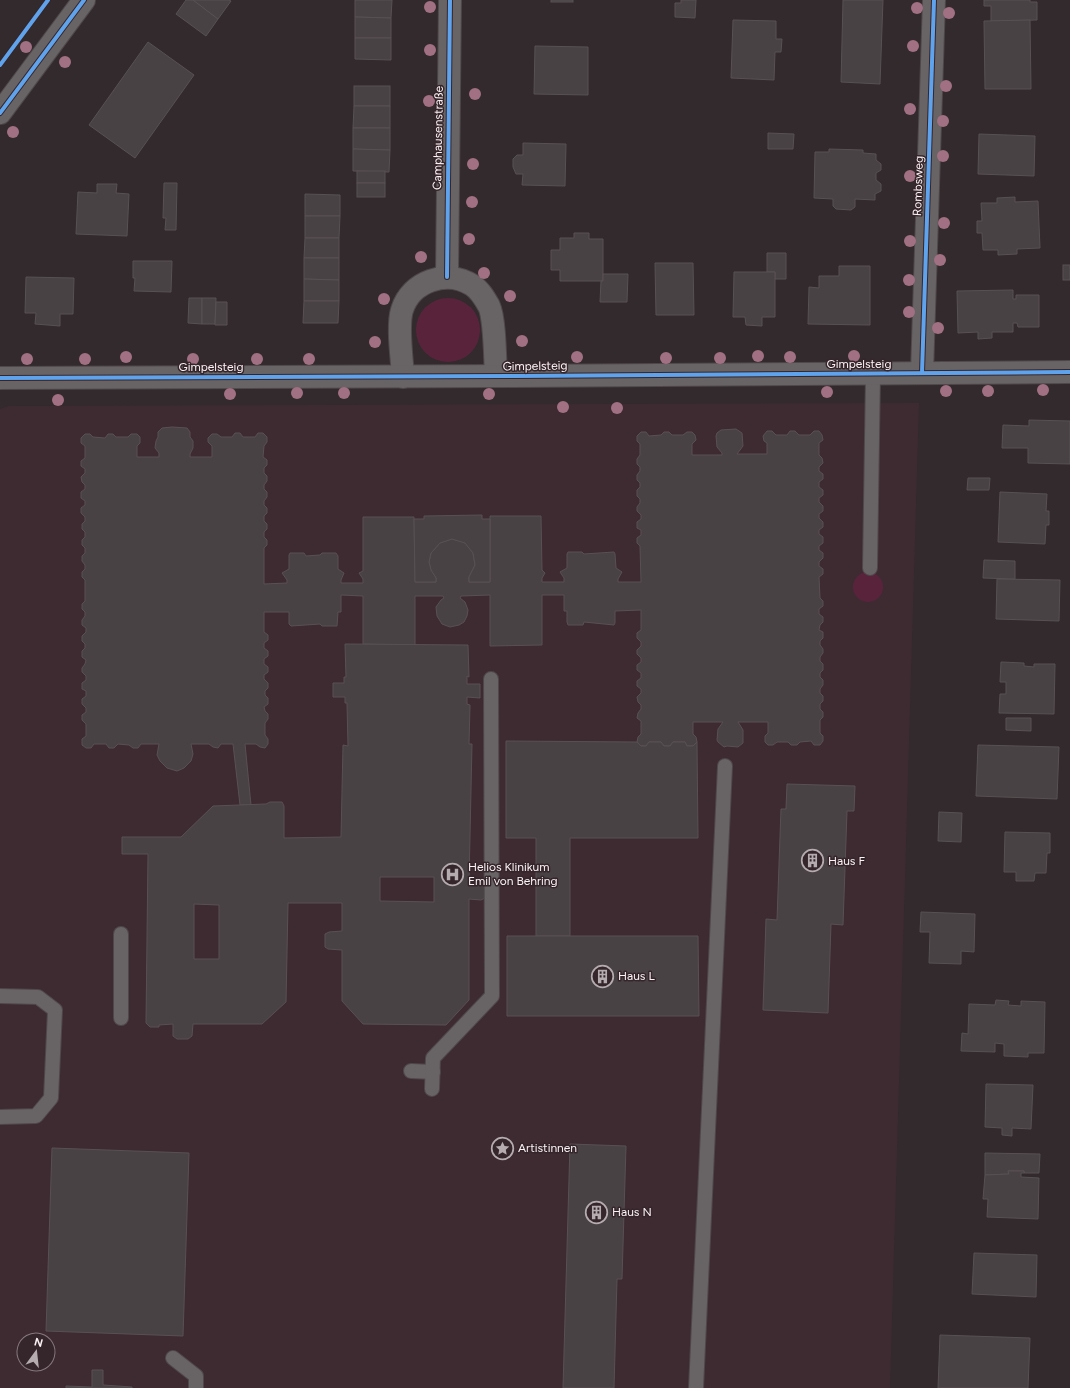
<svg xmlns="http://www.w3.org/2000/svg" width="1070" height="1388" font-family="Figtree,sans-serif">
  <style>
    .built { fill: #3e2b32; fill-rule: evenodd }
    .green { fill: #59243b }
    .building { fill: #494244; stroke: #585153; fill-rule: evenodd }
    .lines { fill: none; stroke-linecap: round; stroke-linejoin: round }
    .lane-casing { stroke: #4f484a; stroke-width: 16 }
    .street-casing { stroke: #4f484a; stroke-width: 24 }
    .secondary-casing { stroke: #4f484a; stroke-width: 24 }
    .lane { stroke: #686365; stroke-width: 14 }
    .street { stroke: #686365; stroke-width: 22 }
    .secondary { stroke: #686365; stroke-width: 22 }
    .cycleway-casing { stroke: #35262b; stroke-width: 6 }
    .cycleway { stroke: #60a3ed; stroke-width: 4 }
    .tree { fill: #a17082 }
    .labels { text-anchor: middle; stroke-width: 3; stroke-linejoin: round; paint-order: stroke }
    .street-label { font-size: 12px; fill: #fcf2f5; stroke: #35262b }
    .poi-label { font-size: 12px; fill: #fcf2f5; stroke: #35262b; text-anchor: start }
  </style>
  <rect width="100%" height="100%" fill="#322a2c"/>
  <path class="built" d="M919,403L890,1388H0V409L9,406ZM24,1340H48V1364H24Z"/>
  <g class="green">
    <circle cx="448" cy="330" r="32"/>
    <circle cx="868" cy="587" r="15"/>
  </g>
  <g class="building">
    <path d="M186,0H193L218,19L206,36L176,14Z"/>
    <path d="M193,0H229L231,1L218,19Z"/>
    <path d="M355,0H392L391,18L355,17Z"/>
    <rect x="551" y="0" width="22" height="2"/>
    <path d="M681,0H696L695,18L675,17V3H681Z"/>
    <path d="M843,0H883L880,84L841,82Z"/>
    <path d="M984,0H1030V2H1037V20L991,21V6H984Z"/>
    <path d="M355,17L391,18V38H355Z"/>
    <path d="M733,20L776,21V39H782L781,52H775L774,80L731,78Z"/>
    <path d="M1030,20L1031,89H985L984,21Z"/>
    <path d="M355,38H391V60L355,59Z"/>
    <path d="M148,42L194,75L135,158L89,125Z"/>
    <path d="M535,46L588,47V95L534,94Z"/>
    <rect x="354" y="86" width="36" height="20"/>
    <path d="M354,106H390V128H353Z"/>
    <path d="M353,128H390V150L353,149Z"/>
    <path d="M768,133L794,134L793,149H768Z"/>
    <path d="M979,134L1035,136L1034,176L978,174Z"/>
    <path d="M523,143L566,144L565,186L522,185L523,174H516L513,167V159L517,155H523Z"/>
    <path d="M353,149L390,150L389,172L353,171Z"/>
    <path d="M829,149L863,150V153L876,154V160L881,164V170L876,173V180L881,184V191L875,194V200L855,199V207L851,210L836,209L833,206V199L814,198L815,152H829Z"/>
    <rect x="357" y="171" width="28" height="12"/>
    <path d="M164,183H177L176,230H165L166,218H163Z"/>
    <rect x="357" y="183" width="28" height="14"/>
    <path d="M97,184H117L116,193L129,194L127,236L76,234L78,192L97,193Z"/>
    <path d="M305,194L340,195V216H305Z"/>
    <path d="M1015,197V202L1038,201L1040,248L1017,249V254L998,255V250H983L982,233H977V221H982L981,203H997V198Z"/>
    <path d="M305,216H340L339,238H305Z"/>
    <path d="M574,233H589V239H603V281H560V270H551V250H560V238H574Z"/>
    <path d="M305,238H339V258H304Z"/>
    <path d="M767,253H786V279H775V272H767Z"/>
    <path d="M304,258H339V280L304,279Z"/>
    <path d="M133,261H172L171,292L134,291L135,278H133Z"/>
    <path d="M655,263H693L694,315H656Z"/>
    <rect x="1063" y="265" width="7" height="15"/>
    <path d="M839,266H870V325L808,324L809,287L819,288V276H839Z"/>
    <path d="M734,272H775V317H762V326L746,325L745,317H733Z"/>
    <path d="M603,274H628L627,302H600L601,281H603Z"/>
    <path d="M26,277L74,278L73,314H60V326L35,324L36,313H25Z"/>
    <path d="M304,279L339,280V301H304Z"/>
    <path d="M1013,290V299H1016V295H1039V327H1018L1017,323H1013V332H992V338L978,339V332L958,333L957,291Z"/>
    <path d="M189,298H202V324L188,323Z"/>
    <path d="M202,298H216L215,324H202Z"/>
    <path d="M304,301H339L338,323H303Z"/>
    <path d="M216,302H227V325H215Z"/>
    <path d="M1029,420L1070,421V464L1028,463V448H1002L1003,425L1029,426Z"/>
    <path d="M172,427L187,428L190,432V437L193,441V448L190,454V457H212V446L208,442V438L212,434H217L221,437H232L235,433H240L243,437H255L258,433H263L267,437V442L264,446L263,457L267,460V465L264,468V473L267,476V481L264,485V489L267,492V497L264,501V505L267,508V513L264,516V521L267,524V529L264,532V537L267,540V545L264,548V584L287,583V580L282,573L289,569V555L290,553H304L306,556L320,555L322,553H336L338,556V569L344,573L341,580V583H363V579L359,573L363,571V517H414L415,582H436V578L431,570L429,562L431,553L440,543L452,539L465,543L473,553L475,565L469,577V582H490V516H541L542,570L545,573L542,578V582H564V578L560,572L567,568V554L568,552H582L584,554L614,552L615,554L616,568L622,572L618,579V582H641L640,546L637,543V538L641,535V530L637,528V522L641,519V515L637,511V507L640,503V499L637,496V490L640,487V483L637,480V475L640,471V467L637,464V459L640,455V444L637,441V436L641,432H646L649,436L661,435L664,432H669L672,435H683L687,432H692L695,435L696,440L692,444V455H722V453L717,447L716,436L717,433L721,430L736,429L742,433L743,446L737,454H767V443L764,441L763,436L767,431H772L776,435H787L790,431H795L799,435H810L814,431H819L822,435L823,440L819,443V455L822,458L823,463L819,467V471L823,474V479L819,482V487L823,490V495L819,498V502L823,506V511L819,514V518L823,522V527L819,530V534L823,537V543L819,546V550L823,553V558L819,562V566L823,569V574L819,577L820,598L823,601V606L819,609V614L823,617V622L820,625L819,630L823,632V638L820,641V645L823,649V653L820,657V661L823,664V670L820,673V677L823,680V685L820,689V693L823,696V701L820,704V709L823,712V717L820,720V733L823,736V741L820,745H814L811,741L800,742L797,745H791L788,742H777L773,745H768L765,742V736L768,733V722H738L743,730V743L738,747L727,746L724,747L718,742L717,740L718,729L723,722H693V734L696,737L697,742L693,746H687L685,742H673L670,746H664L661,742H649L646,746H641L637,742L638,737L641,734V721L637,718L638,713L641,709V705L638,702L637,697L641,693V689L637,686V681L641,678V673L637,670V665L641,662V658L637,654V650L641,646V642L637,638V633L641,630V610L615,611V623L614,625L584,622L583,625H568L567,622V611H564V595H542V645L490,646V595L461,596L460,598L465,602L468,610L467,616L464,622L459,625L450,627L442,624L437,616L436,607L441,600L444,598L443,596H415V645L363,644V596L341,595V612H338L337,626H322L320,624L291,626L289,624V612H264V632L268,635V640L264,643V648L268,651V656L264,659V664L268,667V672L264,675V679L268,683V688L265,691V695L268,698V704L264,707L265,711L268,714V719L265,723V735L268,739V744L265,748L260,747L256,744H245L251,805H240L233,744H221L218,748L213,747L209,744H191L193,754L191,761L184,768L177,771L167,768L160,761L157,755L159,744H141L138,748H133L129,745L118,744L114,748H109L106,744H94L91,748H86L82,745V739L86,736V724L82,720V715L86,712V708L82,704V699L86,696V691L82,689V683L86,680V676L82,672V668L85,664L86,660L82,657V651L85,648V644L82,641V636L86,632V628L82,625V620L85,616V612L82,609V604L85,601V580L82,577V572L85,569V565L82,561V556L85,553V548L82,545V540L85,537V532L82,529V524L85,521V517L81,513V508L85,505V501L81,498V492L85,489V485L82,482L81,477L85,473V469L81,466V461L85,458V446L81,443V438L85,434H90L93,437L105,438L108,434H113L116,437H128L131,434H137L140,437V443L137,446V457H159V453L155,448L156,441L158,437V432L162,428Z"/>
    <path d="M968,478H990L989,490H967Z"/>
    <path d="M1000,492L1047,494L1046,511H1049V525H1046L1045,544L998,542Z"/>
    <path d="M482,515V519H490V582H469V577L475,565L473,553L465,543L452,539L440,543L431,553L429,562L431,570L436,578V582H415L414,519H424V516Z"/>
    <path d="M984,560L1015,561V579L983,578Z"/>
    <path d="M997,579L1060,580L1059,621L996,619Z"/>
    <path d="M345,644L468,645L469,677L467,676V684H480V698L467,697V704L470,705L469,744H472L469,882H482L485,885V898L481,900L469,899V1000L446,1025L363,1024L342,1001V950L328,949L325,947V934L329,932L342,931V903H288L286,1002L262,1024H193L192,1036L188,1039H177L173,1036V1024L159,1025V1027H150L146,1023L148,854H122V837H181L213,806L266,804L270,802H282L284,806V838L341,837L343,745L348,746L347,703H345V697H333V683H344V677H346ZM380,877H434V902L380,901ZM194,904L219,905V959H194Z"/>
    <path d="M1001,662L1024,663V666L1034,667V664H1055L1054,714L999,713L1000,694H1006V682H1000Z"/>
    <path d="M1006,718H1031V731L1006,730Z"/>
    <path d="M506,741L637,742L641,746H646L649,742H661L664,746H670L673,742H685L687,746H693L697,742L698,838H570V936H536V838H506Z"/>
    <path d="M978,745L1059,747L1057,799L976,796Z"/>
    <path d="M787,784L855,786L854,811H847L843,925L831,924L828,1013L763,1010L766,919L777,920L781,809H786Z"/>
    <path d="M939,812L962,813L961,842L938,841Z"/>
    <path d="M1005,832L1050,833V853H1047L1046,873H1035L1034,881H1016V872H1004Z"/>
    <path d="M921,912L975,914L974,952L961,951V964L929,963L930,932H920Z"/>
    <path d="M507,936H698L699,1016H507Z"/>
    <path d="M996,1000L1009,1001L1008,1005L1021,1006V1001L1045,1002L1044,1053H1028V1057L1004,1056V1044L995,1043V1052L961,1051L962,1033L968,1034L969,1004L995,1005Z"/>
    <path d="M986,1084L1033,1085L1031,1129L1012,1128V1136L1002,1135V1128L985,1127Z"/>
    <path d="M570,1144L626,1146L622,1279H617L614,1388H563Z"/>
    <path d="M52,1148L189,1153L183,1336L46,1331Z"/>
    <path d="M985,1153L1040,1154L1039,1173H1024V1171H1008L1009,1174L985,1175Z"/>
    <path d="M1008,1171H1024V1173H1021V1177L1039,1178L1038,1219L987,1217L988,1199H983L985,1175L1009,1174Z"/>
    <path d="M974,1253L1037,1255L1036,1297L972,1294Z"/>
    <path d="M940,1335L1030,1338L1028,1388H938Z"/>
    <path d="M92,1370H103V1385L132,1387V1388H66V1386L92,1387Z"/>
  </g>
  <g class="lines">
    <defs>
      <g id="lane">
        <path d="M870,568L873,374"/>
        <path d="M0,996L38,997L55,1010L51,1098L36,1116L0,1117"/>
        <path d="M121,1018V934"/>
        <path d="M411,1071L433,1072"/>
        <path d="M432,1089L433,1058L492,996L491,679"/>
        <path d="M173,1358L196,1376V1388"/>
        <path d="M696,1388L725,766"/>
      </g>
      <g id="street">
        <path d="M447,277L450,0"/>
        <path d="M922,373L934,0"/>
        <path d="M403,377C402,358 397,326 402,310C411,281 447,269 472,285C480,290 485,299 489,306C495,319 495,360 496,376"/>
        <path d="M0,378L516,376L1070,372"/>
      </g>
      <path id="secondary" d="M0,113L84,0"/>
    </defs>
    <use href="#lane" class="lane-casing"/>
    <use href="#street" class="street-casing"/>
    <use href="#secondary" class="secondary-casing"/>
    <use href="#lane" class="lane"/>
    <use href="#street" class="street"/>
    <use href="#secondary" class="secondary"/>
    <defs>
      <g id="cycleway">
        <path d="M0,65L48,0"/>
        <path d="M0,113L84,0"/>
        <path d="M447,277L450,0"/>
        <path d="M922,373L934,0"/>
        <path d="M0,378L516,376L1070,372"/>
      </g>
    </defs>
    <use href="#cycleway" class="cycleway-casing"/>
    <use href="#cycleway" class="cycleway"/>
  </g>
  <g class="tree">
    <circle cx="430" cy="7" r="6"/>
    <circle cx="917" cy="8" r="6"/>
    <circle cx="949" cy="13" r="6"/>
    <circle cx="913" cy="46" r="6"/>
    <circle cx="26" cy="47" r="6"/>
    <circle cx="430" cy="50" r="6"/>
    <circle cx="65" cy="62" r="6"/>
    <circle cx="946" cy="86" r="6"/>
    <circle cx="475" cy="94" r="6"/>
    <circle cx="429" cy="101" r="6"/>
    <circle cx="910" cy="109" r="6"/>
    <circle cx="943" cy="121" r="6"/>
    <circle cx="13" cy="132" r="6"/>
    <circle cx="943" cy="156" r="6"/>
    <circle cx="473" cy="164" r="6"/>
    <circle cx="910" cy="176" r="6"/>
    <circle cx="472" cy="202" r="6"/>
    <circle cx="944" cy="223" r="6"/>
    <circle cx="469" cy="239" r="6"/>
    <circle cx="910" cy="241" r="6"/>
    <circle cx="421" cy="257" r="6"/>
    <circle cx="940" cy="260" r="6"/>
    <circle cx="484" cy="273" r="6"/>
    <circle cx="909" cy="280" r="6"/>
    <circle cx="510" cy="296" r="6"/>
    <circle cx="384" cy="299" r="6"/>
    <circle cx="909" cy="312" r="6"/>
    <circle cx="938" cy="328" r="6"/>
    <circle cx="522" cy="341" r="6"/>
    <circle cx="375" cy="342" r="6"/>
    <circle cx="758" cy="356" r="6"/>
    <circle cx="854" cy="356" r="6"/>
    <circle cx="126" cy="357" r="6"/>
    <circle cx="577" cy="357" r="6"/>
    <circle cx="790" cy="357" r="6"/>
    <circle cx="666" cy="358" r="6"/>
    <circle cx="720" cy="358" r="6"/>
    <circle cx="27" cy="359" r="6"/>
    <circle cx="85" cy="359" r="6"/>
    <circle cx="193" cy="359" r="6"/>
    <circle cx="257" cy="359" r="6"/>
    <circle cx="309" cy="359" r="6"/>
    <circle cx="1043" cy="390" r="6"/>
    <circle cx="946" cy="391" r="6"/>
    <circle cx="988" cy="391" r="6"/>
    <circle cx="827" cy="392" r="6"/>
    <circle cx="297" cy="393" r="6"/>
    <circle cx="344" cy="393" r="6"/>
    <circle cx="230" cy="394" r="6"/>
    <circle cx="489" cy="394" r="6"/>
    <circle cx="58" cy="400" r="6"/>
    <circle cx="563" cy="407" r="6"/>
    <circle cx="617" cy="408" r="6"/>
  </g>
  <defs>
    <symbol id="building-ring" viewBox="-11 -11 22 22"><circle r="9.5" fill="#35262b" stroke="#b5acaf" stroke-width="1.5"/><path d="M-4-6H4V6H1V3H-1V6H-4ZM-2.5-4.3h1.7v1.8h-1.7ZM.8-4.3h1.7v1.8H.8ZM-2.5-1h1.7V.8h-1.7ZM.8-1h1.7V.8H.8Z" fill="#b5acaf"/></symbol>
    <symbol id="hospital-ring" viewBox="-11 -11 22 22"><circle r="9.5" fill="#35262b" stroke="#b5acaf" stroke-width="1.5"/><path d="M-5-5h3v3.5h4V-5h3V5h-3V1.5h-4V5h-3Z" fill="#b5acaf"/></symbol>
    <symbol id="sight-ring" viewBox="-11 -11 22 22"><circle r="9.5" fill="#35262b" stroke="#b5acaf" stroke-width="1.5"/><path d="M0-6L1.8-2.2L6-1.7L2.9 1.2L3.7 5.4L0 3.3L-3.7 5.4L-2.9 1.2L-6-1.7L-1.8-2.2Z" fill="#b5acaf"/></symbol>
  </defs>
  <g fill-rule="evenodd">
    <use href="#building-ring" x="800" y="848" width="25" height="25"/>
    <use href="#hospital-ring" x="440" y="862" width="25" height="25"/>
    <use href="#building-ring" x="590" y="964" width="25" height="25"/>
    <use href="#sight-ring" x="490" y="1136" width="25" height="25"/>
    <use href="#building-ring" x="584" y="1200" width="25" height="25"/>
  </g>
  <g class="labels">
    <g class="street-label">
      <text transform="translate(438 138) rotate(-89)" y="4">Camphausenstraße</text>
      <text transform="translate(918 186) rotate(-88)" y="4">Rombsweg</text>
      <text x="859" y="368">Gimpelsteig</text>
      <text transform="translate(535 366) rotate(-1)" y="4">Gimpelsteig</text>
      <text x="211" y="371">Gimpelsteig</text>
    </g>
    <g class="poi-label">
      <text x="828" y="865">Haus F</text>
      <text x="468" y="871">Helios Klinikum<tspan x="468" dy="14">Emil von Behring</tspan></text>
      <text x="618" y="980">Haus L</text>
      <text x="518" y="1152">Artistinnen</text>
      <text x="612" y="1216">Haus N</text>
    </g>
  </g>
  <g transform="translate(36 1352) rotate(15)"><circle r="19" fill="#35262b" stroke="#85787c"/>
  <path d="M0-3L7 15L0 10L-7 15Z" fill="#b5acaf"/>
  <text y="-6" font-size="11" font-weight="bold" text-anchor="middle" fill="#fcf2f5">N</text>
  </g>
</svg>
